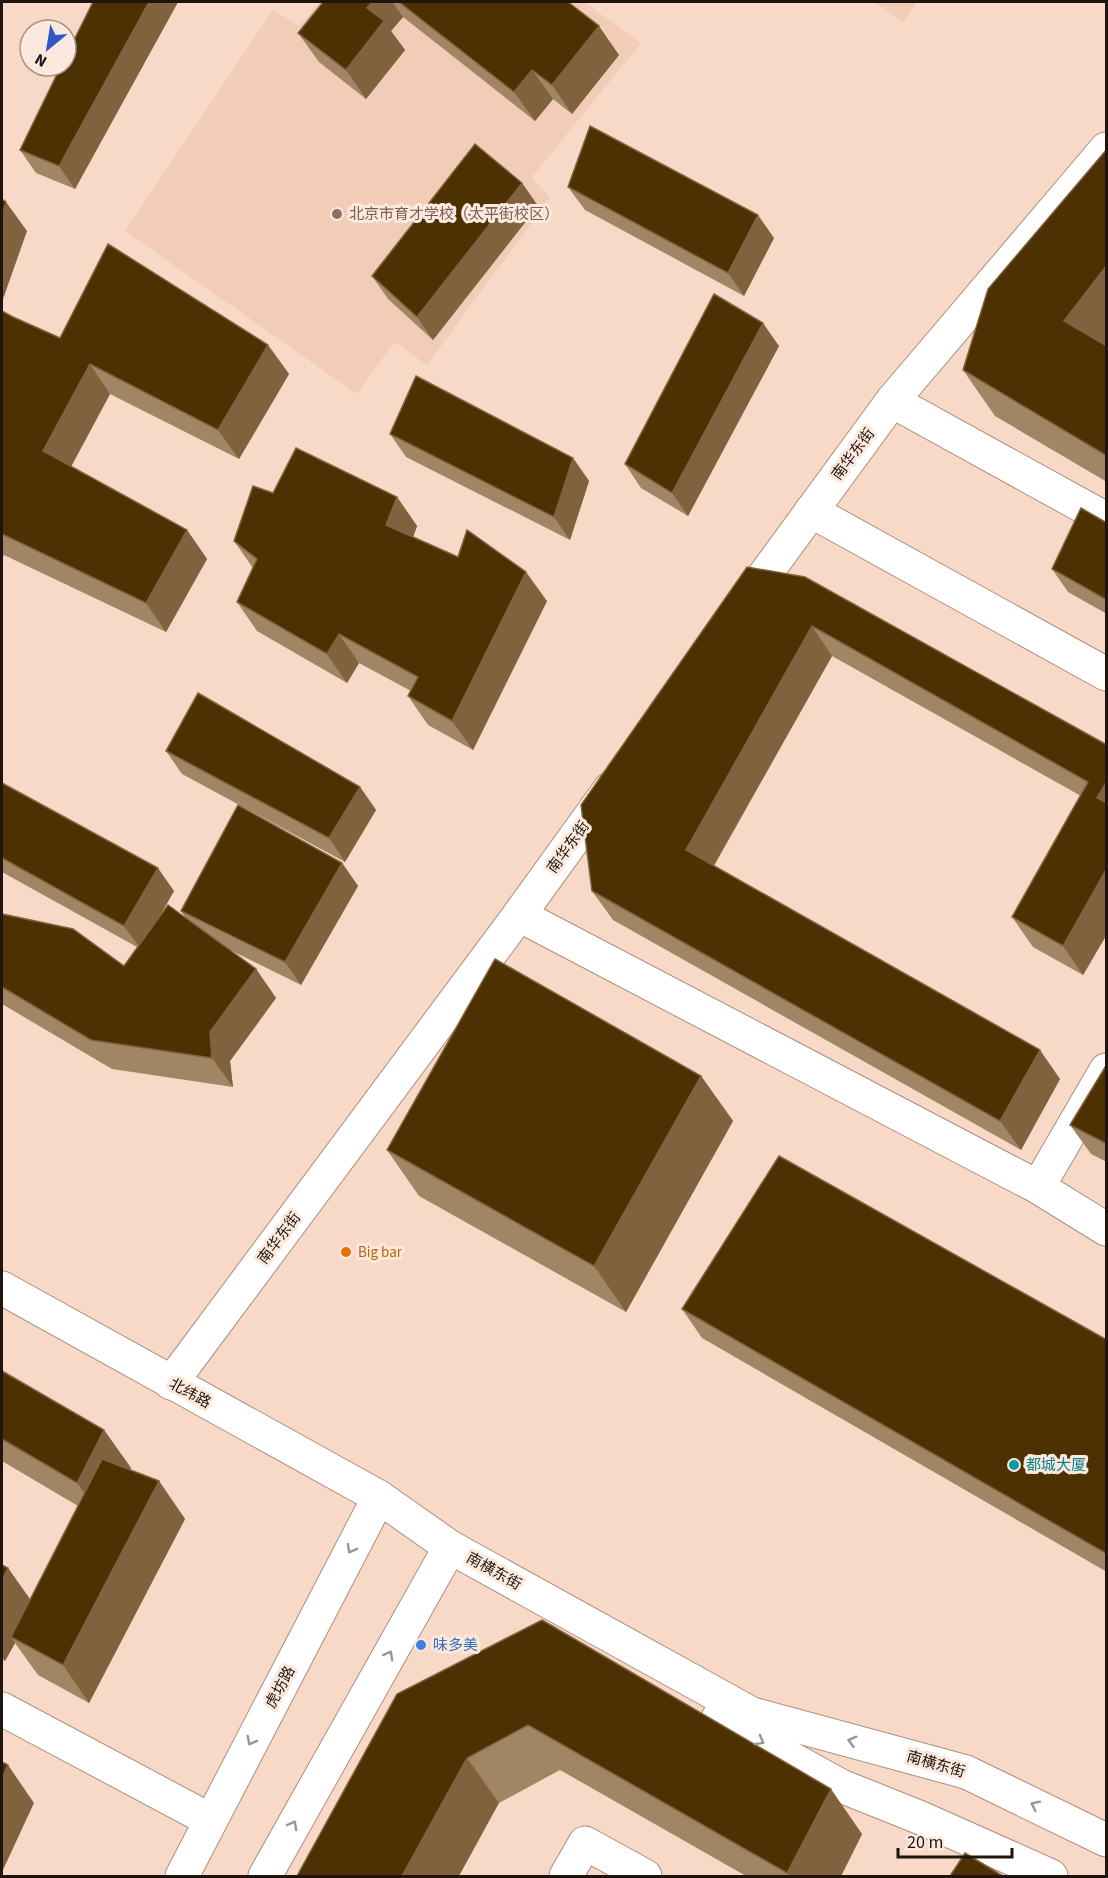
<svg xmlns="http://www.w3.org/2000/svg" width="1108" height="1878" font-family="'Source Sans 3','Noto Sans SC',sans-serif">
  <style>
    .built { fill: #f2ccb6 }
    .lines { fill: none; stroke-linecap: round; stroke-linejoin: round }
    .street-casing { stroke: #ac8f7e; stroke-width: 35 }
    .secondary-casing { stroke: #ac8f7e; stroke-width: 35 }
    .street { stroke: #fff; stroke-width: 33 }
    .secondary { stroke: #fff; stroke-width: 33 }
    .wall { fill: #a28565 }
    .shaded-wall { fill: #80633e }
    .building { fill: #4d3103; stroke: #80633e; stroke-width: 1.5 }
    .oneway { stroke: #9a9693 }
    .education-dot { fill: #8d6e63; stroke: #fce9de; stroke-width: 2 }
    .food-dot { fill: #e8710a; stroke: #fce9de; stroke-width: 2 }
    .culture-dot { fill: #0f9aa8; stroke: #fce9de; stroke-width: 2 }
    .shop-dot { fill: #3f7fe0; stroke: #fce9de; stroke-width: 2 }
    .labels { text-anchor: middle; stroke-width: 6; stroke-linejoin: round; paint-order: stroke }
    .education-label { font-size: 15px; fill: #785e54; stroke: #fce9de; text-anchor: start }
    .street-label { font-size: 15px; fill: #1f150e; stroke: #fce9de }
    .food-label { font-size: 15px; fill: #c56008; stroke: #fce9de; text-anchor: start }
    .culture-label { font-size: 15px; fill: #0d838f; stroke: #fce9de; text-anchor: start }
    .shop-label { font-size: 15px; fill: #366cbe; stroke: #fce9de; text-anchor: start }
  </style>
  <rect width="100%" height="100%" fill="#f8d9c7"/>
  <g class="built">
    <path d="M319,2H584L641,43L532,177L550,198L427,365L394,342L357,394L125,231L273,10L299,26Z"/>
    <path d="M874,2H917L903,23Z"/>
  </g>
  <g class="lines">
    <defs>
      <g id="street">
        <path d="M892,401L1106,519"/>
        <path d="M811,511L1106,674"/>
        <path d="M742,606L892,401L1106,149"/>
        <path d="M519,915L1038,1187L1106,1229"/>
        <path d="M1038,1187L1106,1070"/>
        <path d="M171,1383L519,915L610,789"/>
        <path d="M2,1709L210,1820"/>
        <path d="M566,1876L585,1843L645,1876"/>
      </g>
      <g id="secondary">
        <path d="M2,1288L379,1497L450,1547L752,1714L966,1772L1106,1840"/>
        <path d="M718,1718L841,1786L921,1818L1051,1876"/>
        <path d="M182,1876L379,1497"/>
        <path d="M265,1876L450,1547"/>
      </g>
    </defs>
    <use href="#street" class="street-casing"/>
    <use href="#secondary" class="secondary-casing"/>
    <use href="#street" class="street"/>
    <use href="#secondary" class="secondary"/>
  </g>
  <g class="wall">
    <path d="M93,2H178L75,189L36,173L20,150Z"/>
    <path d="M323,2H568L619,55L572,114L553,99L535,121L403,17L391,31L405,50L366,99L319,62L298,33Z"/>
    <path d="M1107,149V482L995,416L963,370Z"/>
    <path d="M522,183L538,206L433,340L388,299L372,276Z"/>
    <path d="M568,187L774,238L744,296L585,210Z"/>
    <path d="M2,311L13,317L60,338L268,345L289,374L239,459L110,394L71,466L187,530L207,559L166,632L4,555L2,559Z"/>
    <path d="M779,346L688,516L641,488L625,464Z"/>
    <path d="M390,434L573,458L589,481L570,540L406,457Z"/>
    <path d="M273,493L397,497L417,526L413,537L547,601L473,750L428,725L408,696L411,691L359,663L347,683L257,631L237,602L253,568L234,541Z"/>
    <path d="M1107,523V614L1068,592L1052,569Z"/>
    <path d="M747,567L1107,745V934L1083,975L1033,947L1012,917L1081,796L832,656L714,866L1060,1079L1021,1150L613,920L592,891Z"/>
    <path d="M166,751L360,787L376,810L345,862L182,774Z"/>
    <path d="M2,783L174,891L158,919L187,920L181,911L342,863L358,886L301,985L228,949L256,969L276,998L230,1061L233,1087L112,1069L2,1004V914L124,966L137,947L2,872Z"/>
    <path d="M1107,1064V1162L1091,1154L1070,1125Z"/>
    <path d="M701,1076L733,1121L626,1312L419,1196L387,1150Z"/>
    <path d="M682,1309L1107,1340V1572L702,1338Z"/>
    <path d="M2,1371L104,1430L131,1468L130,1470L159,1481L185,1519L89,1703L38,1675L15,1643L5,1661L2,1659V1565L8,1568L30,1600L78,1506L2,1461Z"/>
    <path d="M542,1620L862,1834L841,1876H746L560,1770L499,1803L297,1876Z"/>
  </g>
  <g class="shaded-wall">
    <path d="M149,2H178L75,189L59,166Z"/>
    <path d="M372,2H392L403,17L391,31L405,50L366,99L346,70L367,8Z"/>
    <path d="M599,26L619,55L572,114L552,85Z"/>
    <path d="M532,70L553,99L535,121L514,92Z"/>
    <path d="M522,183L538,206L433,340L417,317Z"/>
    <path d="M6,202L27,231L2,302V216Z"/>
    <path d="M758,215L774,238L744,296L728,273Z"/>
    <path d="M1107,265V353L1064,321Z"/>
    <path d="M763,323L779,346L688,516L672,493Z"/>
    <path d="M268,345L289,374L239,459L218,430Z"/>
    <path d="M90,364L110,394L64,480L43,451Z"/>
    <path d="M573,458L589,481L570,540L554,517Z"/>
    <path d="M397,497L417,526L407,554L386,525Z"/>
    <path d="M187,530L207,559L166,632L146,603Z"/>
    <path d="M526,572L547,601L473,750L452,721Z"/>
    <path d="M812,626L832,656L706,879L686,850Z"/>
    <path d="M339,634L359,663L347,683L327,654Z"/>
    <path d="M1107,781V811L1097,798Z"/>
    <path d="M360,787L376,810L345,862L329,838Z"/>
    <path d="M342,863L358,886L301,985L285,962Z"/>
    <path d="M158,868L174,891L141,949L124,926Z"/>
    <path d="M1107,868V934L1083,975L1063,946Z"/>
    <path d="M256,969L276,998L230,1061L233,1087L212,1058L210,1032Z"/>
    <path d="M1040,1050L1060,1079L1021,1150L1000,1121Z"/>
    <path d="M701,1076L733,1121L626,1312L594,1266Z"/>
    <path d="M104,1430L131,1468L104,1521L77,1483Z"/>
    <path d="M159,1481L185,1519L89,1703L63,1665Z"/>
    <path d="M8,1568L35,1606L11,1637L15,1643L5,1661L2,1656V1580Z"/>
    <path d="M467,1758L499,1803L459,1876H402Z"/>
    <path d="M8,1765L34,1803L2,1872V1778Z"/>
    <path d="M831,1789L862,1834L841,1876H790L787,1873Z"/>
  </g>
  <g class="building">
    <path d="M93,2H149L59,166L20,150L61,66H66V56Z"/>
    <path d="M323,2H372L367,8L384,21L346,70L298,33Z"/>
    <path d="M399,2H568L599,26L552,85L532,70L514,92Z"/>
    <path d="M590,126L758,215L728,273L568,187Z"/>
    <path d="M475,144L522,183L417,317L372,276Z"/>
    <path d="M1107,149V265L1064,321L1107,346V456L963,370L988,289Z"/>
    <path d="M2,199L6,202L2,216Z"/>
    <path d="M108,244L268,345L218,430L90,364L43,451L187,530L146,603L2,534V311L13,317L60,338Z"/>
    <path d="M714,294L763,323L672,493L625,464Z"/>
    <path d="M416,376L573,458L554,517L390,434Z"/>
    <path d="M296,448L397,497L386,525L458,557L467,530L526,572L452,721L408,696L418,677L339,634L327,654L237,602L257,559L234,541L253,486L273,493Z"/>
    <path d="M1081,508L1107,523V600L1052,569Z"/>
    <path d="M747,567L805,577L1107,745V781L1097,798L1107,803V868L1063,946L1012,917L1088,782L812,626L686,850L1040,1050L1000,1121L592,891L581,805Z"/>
    <path d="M198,693L360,787L329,838L166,751Z"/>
    <path d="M2,783L158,868L124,926L2,858Z"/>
    <path d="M238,805L342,863L285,962L181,911Z"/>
    <path d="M168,905L256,969L210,1032L212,1058L91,1040L2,987V914L73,929L124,966Z"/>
    <path d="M495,959L701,1076L594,1266L387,1150Z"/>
    <path d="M1107,1064V1144L1070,1125Z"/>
    <path d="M779,1156L1107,1340V1554L682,1309Z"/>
    <path d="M2,1371L104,1430L77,1483L2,1439Z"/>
    <path d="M102,1459L159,1481L63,1665L11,1637Z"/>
    <path d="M2,1565L8,1568L2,1580Z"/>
    <path d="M542,1620L831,1789L787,1873L528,1725L467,1758L402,1876H297L397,1694Z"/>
    <path d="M2,1762L8,1765L2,1778Z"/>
    <path d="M965,1853L1003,1876H950Z"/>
  </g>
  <defs><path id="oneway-chevron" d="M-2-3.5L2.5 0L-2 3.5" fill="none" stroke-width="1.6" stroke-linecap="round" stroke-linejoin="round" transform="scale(1.5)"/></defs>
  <g class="oneway">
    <use href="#oneway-chevron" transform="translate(351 1549) rotate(118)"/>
    <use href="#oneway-chevron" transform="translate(389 1655) rotate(-61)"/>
    <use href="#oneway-chevron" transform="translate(251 1741) rotate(118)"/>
    <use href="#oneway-chevron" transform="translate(760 1741) rotate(29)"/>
    <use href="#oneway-chevron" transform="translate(852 1741) rotate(-165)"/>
    <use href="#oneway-chevron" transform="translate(1035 1805) rotate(-154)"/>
    <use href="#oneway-chevron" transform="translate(293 1825) rotate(-61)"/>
  </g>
  <circle class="education-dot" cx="337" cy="214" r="6"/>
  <circle class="food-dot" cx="346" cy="1252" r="6"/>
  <circle class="culture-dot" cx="1014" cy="1465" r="6"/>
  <circle class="shop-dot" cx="421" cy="1645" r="6"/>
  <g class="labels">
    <g class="education-label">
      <text x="349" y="219">北京市育才学校（太平街校区）</text>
    </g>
    <g class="street-label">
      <text transform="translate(853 454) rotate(-53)" y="5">南华东街</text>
      <text transform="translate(568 847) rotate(-54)" y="5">南华东街</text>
      <text transform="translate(279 1238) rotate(-53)" y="5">南华东街</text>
      <text transform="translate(190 1393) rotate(29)" y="5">北纬路</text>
      <text transform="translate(494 1571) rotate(29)" y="5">南横东街</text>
      <text transform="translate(280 1687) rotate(-62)" y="5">虎坊路</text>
      <text transform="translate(936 1764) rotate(16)" y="5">南横东街</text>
    </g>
    <g class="food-label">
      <text x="358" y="1257">Big bar</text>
    </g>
    <g class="culture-label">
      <text x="1026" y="1470">都城大厦</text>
    </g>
    <g class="shop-label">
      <text x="433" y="1650">味多美</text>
    </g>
  </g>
  <rect width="1108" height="1878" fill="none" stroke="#1f150e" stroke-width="6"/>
  <g transform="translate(48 48) rotate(210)"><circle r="28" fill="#fce9de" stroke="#a4948b" stroke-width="1.5"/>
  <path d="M0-4.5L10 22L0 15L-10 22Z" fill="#3157c7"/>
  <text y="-9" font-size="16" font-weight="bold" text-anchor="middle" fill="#1f150e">N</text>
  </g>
  <path d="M898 1848v9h114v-9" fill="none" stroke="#1f150e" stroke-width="3"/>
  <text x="907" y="1848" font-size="18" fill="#1f150e" stroke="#fce9de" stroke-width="4.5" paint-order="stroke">20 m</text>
</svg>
